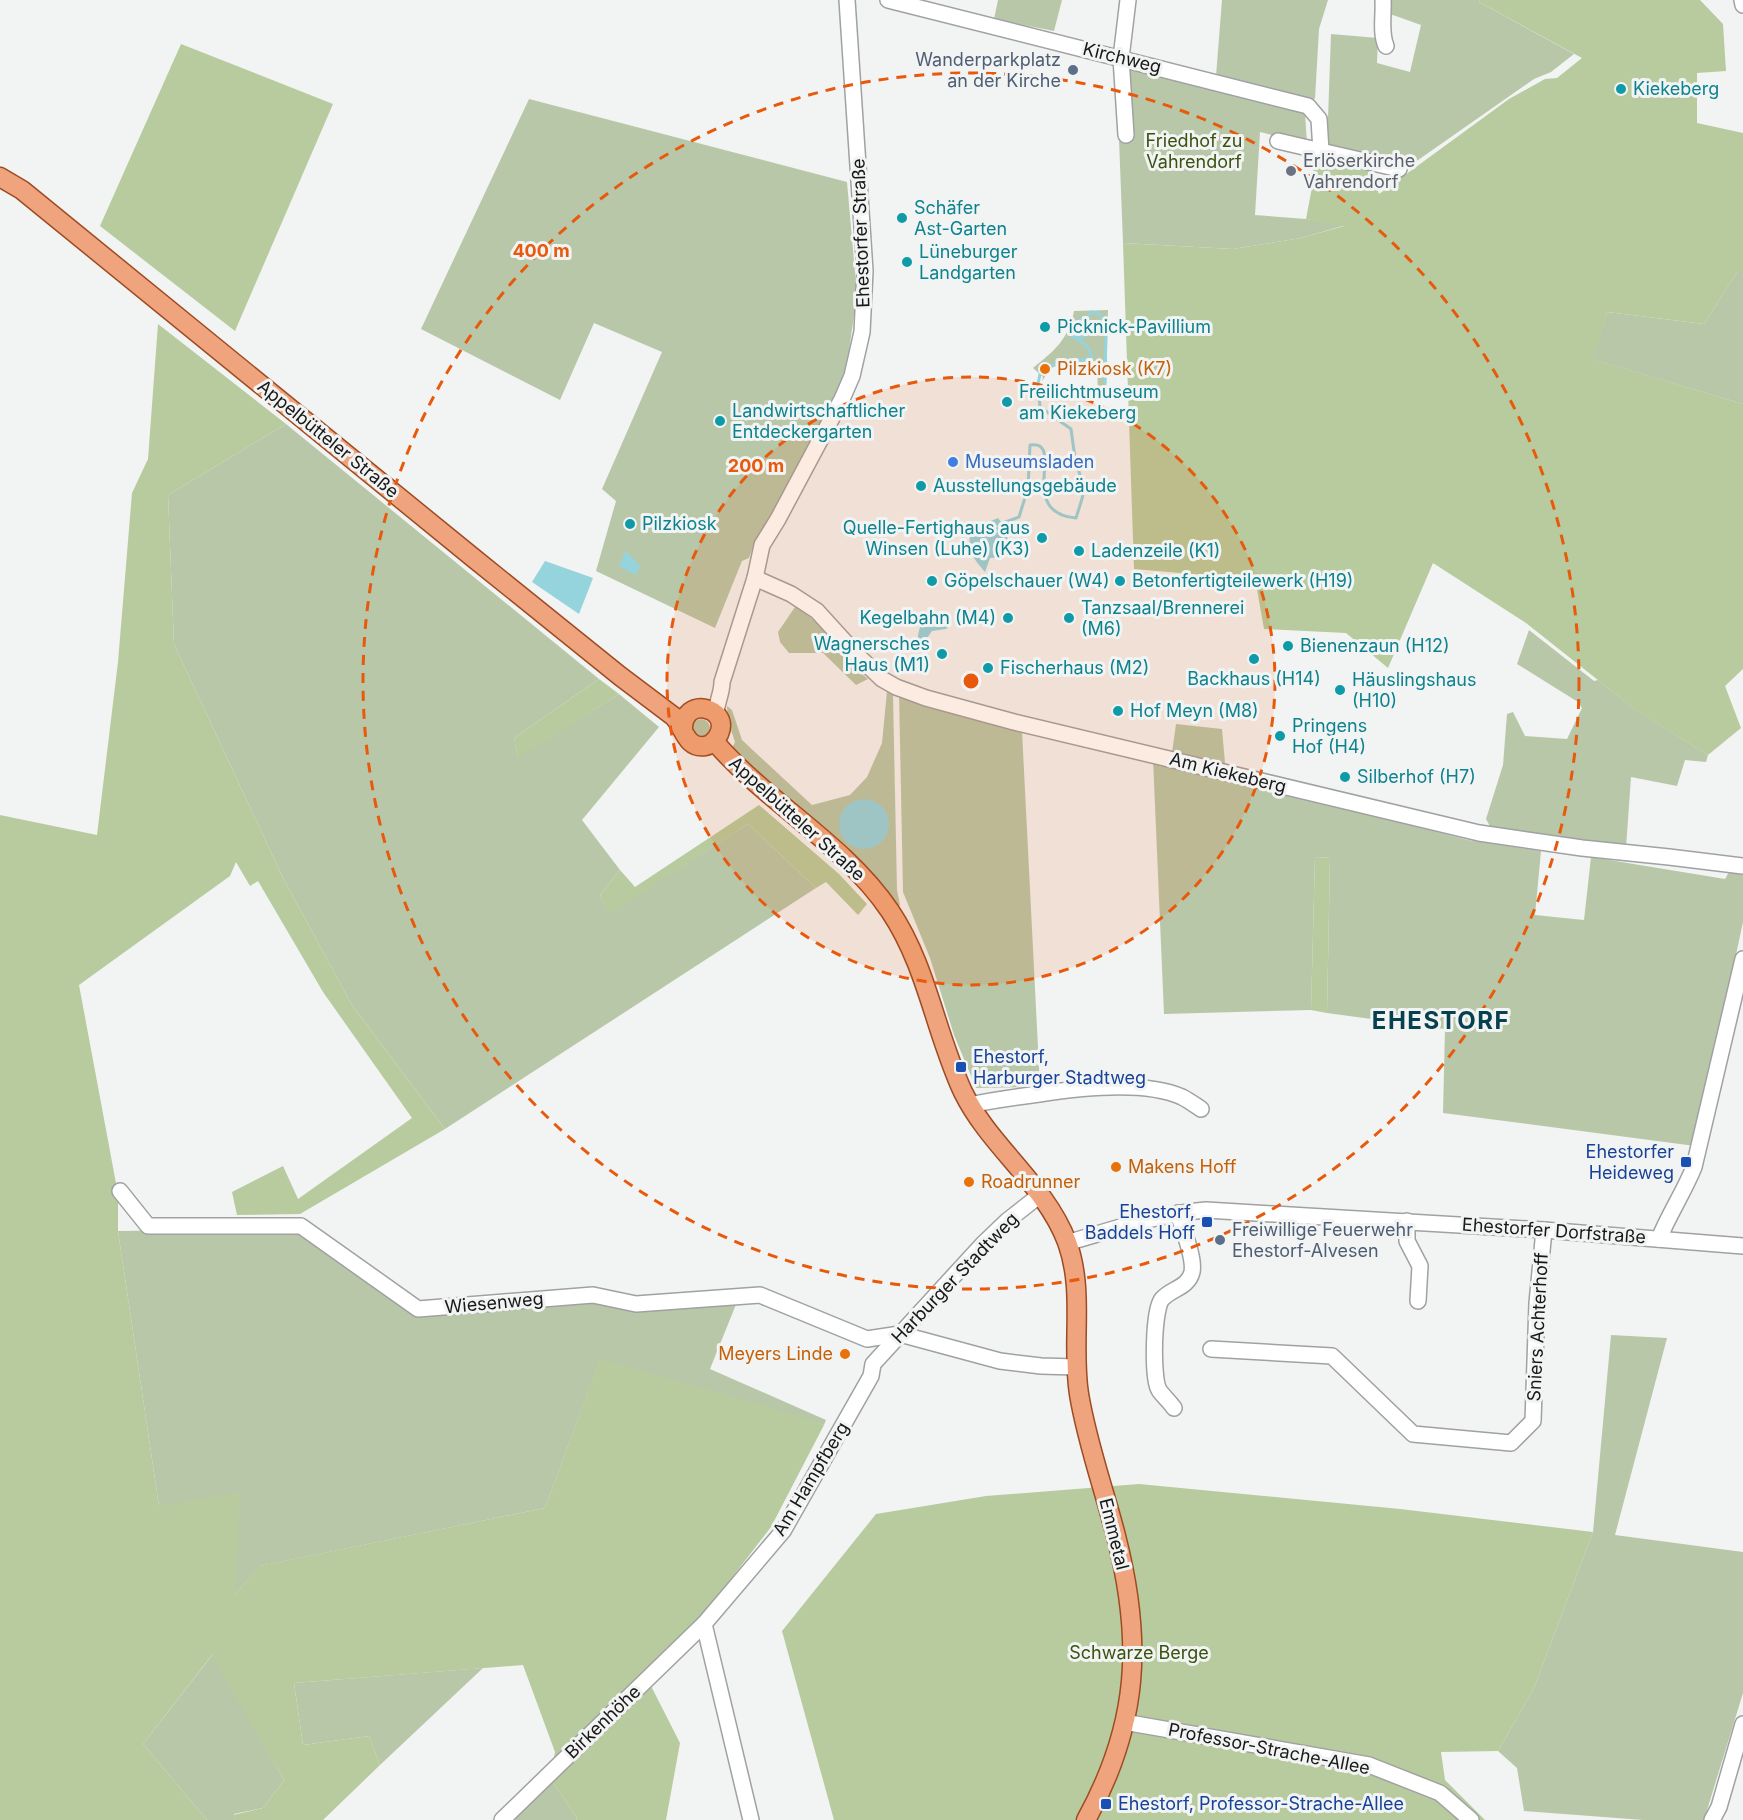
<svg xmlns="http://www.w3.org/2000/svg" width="1743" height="1820" font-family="Inter,sans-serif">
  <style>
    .green { fill: #b9c7a9 }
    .forest { fill: #b7cb9e }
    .water { fill: #95d3dd }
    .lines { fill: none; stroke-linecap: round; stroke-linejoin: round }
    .stream { stroke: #95d3dd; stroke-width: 3 }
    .minor-casing { stroke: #a0a1a2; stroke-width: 18 }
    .major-casing { stroke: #9d4b22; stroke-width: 21 }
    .minor { stroke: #fff; stroke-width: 15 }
    .major { stroke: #efa47d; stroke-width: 18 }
    .ring { fill: none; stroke: #e8590c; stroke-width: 3; stroke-dasharray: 10 8 }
    .service-dot { fill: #5c6f8a; stroke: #f2f3f3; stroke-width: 2 }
    .culture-dot { fill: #0f9aa8; stroke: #f2f3f3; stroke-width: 2 }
    .worship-dot { fill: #6b7280; stroke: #f2f3f3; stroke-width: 2 }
    .food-dot { fill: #e8710a; stroke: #f2f3f3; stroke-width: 2 }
    .shop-dot { fill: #3f7fe0; stroke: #f2f3f3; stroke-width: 2 }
    .transit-dot { fill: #1a4fb4; stroke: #f2f3f3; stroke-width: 2 }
    .labels { text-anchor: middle; stroke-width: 6; stroke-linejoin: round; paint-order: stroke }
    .street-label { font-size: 18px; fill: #181818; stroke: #f2f3f3 }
    .service-label { font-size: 18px; fill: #4e5e75; stroke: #f2f3f3; text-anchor: end }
    .culture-label { font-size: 18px; fill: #0d838f; stroke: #f2f3f3; text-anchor: start }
    .park-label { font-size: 18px; fill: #3a510f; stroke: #f2f3f3 }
    .worship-label { font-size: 18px; fill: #5b616d; stroke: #f2f3f3; text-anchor: start }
    .food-label { font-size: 18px; fill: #c56008; stroke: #f2f3f3; text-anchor: start }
    .shop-label { font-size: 18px; fill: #366cbe; stroke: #f2f3f3; text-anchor: start }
    .transit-label { font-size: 18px; fill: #164399; stroke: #f2f3f3; text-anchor: start }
    .district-label { font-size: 24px; font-weight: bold; letter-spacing: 1.5px; fill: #06414f; stroke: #f2f3f3 }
    .centre { fill: #e8590c; stroke: #f2f3f3; stroke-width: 3 }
    .ring-label { font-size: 18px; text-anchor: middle; font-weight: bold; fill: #e8590c; stroke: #f2f3f3; stroke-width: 6; stroke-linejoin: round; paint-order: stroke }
  </style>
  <rect width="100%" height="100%" fill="#f2f3f3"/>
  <g class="green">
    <path d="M998,0H1062L1054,31L994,19Z"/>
    <path d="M1222,0H1328L1319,29L1315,99L1216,76Z"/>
    <path d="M1386,0H1480L1479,2L1574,54L1551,72L1534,79L1411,165L1327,146L1331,34L1378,38L1377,63L1410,72L1421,25L1390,14Z"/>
    <path d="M1127,68L1305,113L1307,144L1260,132L1255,215L1306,219L1346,225L1301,238L1233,249L1123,243L1119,139H1129Z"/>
    <path d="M529,99L847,182L857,295L846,371L820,427L759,541L754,544L749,558L742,561L715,628L596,571L616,501L602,489L662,352L594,323L560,400L421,329Z"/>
    <path d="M1737,272H1743V404L1592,359L1607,312L1704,324Z"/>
    <path d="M1108,310L1106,398H1098L1097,361L1065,363L1051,368L1042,381L1043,377L1033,368C1054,351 1069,339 1074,311Z"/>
    <path d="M286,424L599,679L514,738L518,757L619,694L659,727L582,820L620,870L600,895L609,913L748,824L816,888L445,1129L352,1005L283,878L174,644L168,495Z"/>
    <path d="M795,607C826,624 841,657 868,679L856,685L823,653H789L780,642L778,632Z"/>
    <path d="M1529,630L1594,681L1598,680L1636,710L1708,755L1706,762L1685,760L1677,786L1631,777L1626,848L1492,830L1486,819L1503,765L1507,714L1513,712L1525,736L1567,739L1582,708L1578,702L1517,664Z"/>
    <path d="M887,691L893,695L897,890L900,905L893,907L755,773L732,748L735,742L728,721L727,706L732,710L742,740L812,805L850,795L867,777L882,743Z"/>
    <path d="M899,693L1022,731L1040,1087L976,1088L954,1035L930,958L903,892Z"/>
    <circle cx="701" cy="728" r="9"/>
    <path d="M1176,724L1222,729L1226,774L1171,760Z"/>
    <path d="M1153,759L1468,840L1541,851L1535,915L1584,920L1591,857L1725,879L1729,872L1743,875V922L1695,1146L1443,1113L1445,1029L1327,1013L1330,858L1315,857L1311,1010L1164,1014Z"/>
    <path d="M296,1229L412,1313L588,1297H739L710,1369L826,1420L824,1425L600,1360L545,1508L260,1566L234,1596L159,1506L118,1231Z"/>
    <path d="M1611,1335L1667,1338L1615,1535L1743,1552V1693L1704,1820H1643L1524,1811L1517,1768L1498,1751L1534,1688L1593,1532Z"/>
    <path d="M213,1654L284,1780L263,1808L234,1814L235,1820H207L143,1744Z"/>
    <path d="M483,1668L380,1765L369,1736L303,1745L294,1683Z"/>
    <path d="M550,1778L577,1818L576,1820H508Z"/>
  </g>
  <g class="forest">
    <path d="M1480,0H1700L1723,24L1726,71L1697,73V123L1743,133V272H1737L1704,324L1607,312L1593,359L1743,404V669L1725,686L1741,728L1708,755L1637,711L1526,623L1433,563L1388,668L1346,633L1264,629L1255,578L1214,576L1134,569L1123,243L1233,249L1301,238L1344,226L1306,219L1313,182L1314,153L1368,163L1379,194L1509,99L1545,79L1557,78L1582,58L1479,2Z"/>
    <path d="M181,44L333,104L235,331L100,226Z"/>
    <path d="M158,324L286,424L168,495L174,644L283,878L352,1005L445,1129L300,1214L237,1215L232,1192L283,1166L298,1199L412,1118L323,992L258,881L250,886L236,862L230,876L79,985L118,1194V1231L159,1506L240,1492L235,1595L259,1566L545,1508L600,1359L763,1405L824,1425L771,1527L701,1618L641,1673L651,1686L680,1743L666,1820H576L577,1818L550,1778L555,1752L523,1665L294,1683L303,1745L369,1736L380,1765L323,1820H235L233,1815L263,1808L284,1780L212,1655L143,1744L207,1820H0V815L97,835L118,662L132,493L148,459Z"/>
    <path d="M599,679L619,694L518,758L514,738Z"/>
    <path d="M759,805L839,874L867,904L858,915L826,882L816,888L748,824L609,914L600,895L620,870L635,887Z"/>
    <path d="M1315,857L1330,858L1327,1013L1311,1010Z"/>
    <path d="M1139,1484L1400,1509L1593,1532L1534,1688L1498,1751L1441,1752L1445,1780L1485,1820H834L782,1631L876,1514L986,1496Z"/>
  </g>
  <g class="water">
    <path d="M1080,318H1087C1093,323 1095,326 1092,334L1079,340L1070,338L1077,320Z"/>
    <path d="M998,518C1008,529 1010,543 1006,557L990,558L985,572C973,558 968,552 970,533L979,526Z"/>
    <path d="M626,551L640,566L636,575L619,566Z"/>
    <path d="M545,561L593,578L579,614L532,582Z"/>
    <path d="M936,618L951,624L946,629L932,631L923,644L917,642C920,626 919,620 936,618Z"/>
    <circle cx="864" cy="824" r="25"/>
  </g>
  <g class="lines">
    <g class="stream">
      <path d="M1086,320L1091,312L1098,313L1106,323L1105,383"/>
      <path d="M1003,523L1019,517L1028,488L1030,445C1067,439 1015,513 1076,518L1082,499L1084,489L1075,458L1071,429L1040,407L1038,384L1040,374L1049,372V366L1064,361L1073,362L1091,358L1092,359C1090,350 1087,344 1079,340L1080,338"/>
    </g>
    <defs>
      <g id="minor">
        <path d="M888,0L1308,106L1319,119L1321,151L1399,169"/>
        <path d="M1383,0C1384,15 1380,32 1386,46"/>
        <path d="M1742,0L1743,5"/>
        <path d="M1126,135L1121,58L1128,0"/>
        <path d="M1278,141L1321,151"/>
        <path d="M755,578L791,594L817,611L857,655L882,679L896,687L926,698L1014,722L1479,833L1582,848L1669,857L1743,866"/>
        <path d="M716,715C716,703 722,694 722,682L755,578L762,545L778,519L842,399L852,376L862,332L865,271L847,0"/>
        <path d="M970,1105C993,1100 1016,1097 1039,1094C1078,1088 1144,1080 1182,1097C1188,1100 1195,1105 1201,1109"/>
        <path d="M120,1191L148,1226H301L418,1309L593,1295L636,1304L760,1295L867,1339L900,1334L1000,1361L1041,1366L1076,1367"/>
        <path d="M1407,1221V1241L1420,1266L1418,1301"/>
        <path d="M1659,1239C1669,1214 1684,1192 1694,1167L1743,959"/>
        <path d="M1067,1243C1114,1229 1158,1214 1206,1210L1544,1230L1743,1246"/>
        <path d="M1211,1349L1332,1356L1413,1434L1511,1443L1533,1421L1537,1303L1544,1230"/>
        <path d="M1174,1408C1170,1402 1163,1396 1159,1390C1152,1378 1153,1310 1162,1299C1172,1288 1188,1288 1192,1272C1195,1257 1182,1228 1178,1213"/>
        <path d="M1124,1722L1369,1765L1440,1793L1471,1820"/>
        <path d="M502,1820L704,1624"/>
        <path d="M751,1820L704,1624L783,1531L871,1376L873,1364L982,1245L1007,1221L1040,1195"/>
        <path d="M1712,1820L1719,1807L1743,1724"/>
      </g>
      <g id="major">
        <path d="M0,177L22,190L476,560L620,676L673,716C684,726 685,749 705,746C711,745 716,740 719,734C731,707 682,695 683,730"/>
        <path d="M714,741C767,803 844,843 890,911C927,966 935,1032 963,1092C990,1147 1045,1184 1067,1242C1085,1291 1071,1344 1079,1394C1087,1443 1104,1489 1116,1536C1143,1641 1139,1724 1086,1820"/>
      </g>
    </defs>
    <use href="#minor" class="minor-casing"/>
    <use href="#major" class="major-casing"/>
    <use href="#minor" class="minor"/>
    <use href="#major" class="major"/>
  </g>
  <circle cx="971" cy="681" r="304" fill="#e8590c" fill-opacity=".12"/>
  <g class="ring">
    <circle cx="971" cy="681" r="304"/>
    <circle cx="971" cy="681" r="608"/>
  </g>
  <g class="service-dot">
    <circle cx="1073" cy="70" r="6"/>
    <circle cx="1220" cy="1240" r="6"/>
  </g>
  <g class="culture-dot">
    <circle cx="1621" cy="89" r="6"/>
    <circle cx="902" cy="218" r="6"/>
    <circle cx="907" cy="262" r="6"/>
    <circle cx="1045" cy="327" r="6"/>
    <circle cx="1007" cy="402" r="6"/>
    <circle cx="720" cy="421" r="6"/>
    <circle cx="921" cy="486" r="6"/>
    <circle cx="630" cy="524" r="6"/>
    <circle cx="1042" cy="538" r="6"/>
    <circle cx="1079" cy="551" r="6"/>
    <circle cx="932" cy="581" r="6"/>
    <circle cx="1120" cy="581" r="6"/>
    <circle cx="1008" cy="618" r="6"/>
    <circle cx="1069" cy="618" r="6"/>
    <circle cx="1288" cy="646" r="6"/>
    <circle cx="942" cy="654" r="6"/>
    <circle cx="1254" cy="659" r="6"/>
    <circle cx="988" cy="668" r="6"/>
    <circle cx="1340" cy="690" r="6"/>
    <circle cx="1118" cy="711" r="6"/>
    <circle cx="1280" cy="736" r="6"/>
    <circle cx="1345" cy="777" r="6"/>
  </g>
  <circle class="worship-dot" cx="1291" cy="171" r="6"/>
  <g class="food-dot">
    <circle cx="1045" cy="369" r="6"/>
    <circle cx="1116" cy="1167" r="6"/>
    <circle cx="969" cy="1182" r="6"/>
    <circle cx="845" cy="1354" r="6"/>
  </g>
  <circle class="shop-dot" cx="953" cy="462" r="6"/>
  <g class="transit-dot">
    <rect x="955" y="1061" width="12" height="12" rx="3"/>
    <rect x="1680" y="1156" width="12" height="12" rx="3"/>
    <rect x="1201" y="1216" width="12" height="12" rx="3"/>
    <rect x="1100" y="1798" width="12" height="12" rx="3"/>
  </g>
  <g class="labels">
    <g class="street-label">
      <text transform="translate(1122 58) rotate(14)" y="6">Kirchweg</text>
      <text transform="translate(861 233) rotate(-92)" y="6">Ehestorfer Straße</text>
      <text transform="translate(328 439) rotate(39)" y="6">Appelbütteler Straße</text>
      <text transform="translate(1228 773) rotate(14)" y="6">Am Kiekeberg</text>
      <text transform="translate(797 819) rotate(42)" y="6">Appelbütteler Straße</text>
      <text transform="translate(1554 1231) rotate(4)" y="6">Ehestorfer Dorfstraße</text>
      <text transform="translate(955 1278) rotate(-46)" y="6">Harburger Stadtweg</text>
      <text transform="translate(494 1303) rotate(-5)" y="6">Wiesenweg</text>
      <text transform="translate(1538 1327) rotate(-87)" y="6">Sniers Achterhoff</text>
      <text transform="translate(811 1479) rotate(-59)" y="6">Am Hampfberg</text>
      <text transform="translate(1114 1534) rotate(76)" y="6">Emmetal</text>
      <text transform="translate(603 1722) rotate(-44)" y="6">Birkenhöhe</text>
      <text transform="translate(1269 1749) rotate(11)" y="6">Professor-Strache-Allee</text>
    </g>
    <g class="service-label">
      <text x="1061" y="66">Wanderparkplatz<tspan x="1061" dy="21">an der Kirche</tspan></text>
      <text x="1232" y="1236" text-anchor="start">Freiwillige Feuerwehr<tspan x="1232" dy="21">Ehestorf-Alvesen</tspan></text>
    </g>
    <g class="culture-label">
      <text x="1633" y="95">Kiekeberg</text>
      <text x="914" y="214">Schäfer<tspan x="914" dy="21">Ast-Garten</tspan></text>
      <text x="919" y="258">Lüneburger<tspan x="919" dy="21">Landgarten</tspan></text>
      <text x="1057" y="333">Picknick-Pavillium</text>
      <text x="1019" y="398">Freilichtmuseum<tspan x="1019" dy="21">am Kiekeberg</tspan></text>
      <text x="732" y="417">Landwirtschaftlicher<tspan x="732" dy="21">Entdeckergarten</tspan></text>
      <text x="933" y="492">Ausstellungsgebäude</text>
      <text x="642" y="530">Pilzkiosk</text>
      <text x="1030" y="534" text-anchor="end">Quelle-Fertighaus aus<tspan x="1030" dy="21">Winsen (Luhe) (K3)</tspan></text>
      <text x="1091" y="557">Ladenzeile (K1)</text>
      <text x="944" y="587">Göpelschauer (W4)</text>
      <text x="1132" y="587">Betonfertigteilewerk (H19)</text>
      <text x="1081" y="614">Tanzsaal/Brennerei<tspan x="1081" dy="21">(M6)</tspan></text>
      <text x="996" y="624" text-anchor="end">Kegelbahn (M4)</text>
      <text x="930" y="650" text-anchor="end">Wagnersches<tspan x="930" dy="21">Haus (M1)</tspan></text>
      <text x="1300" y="652">Bienenzaun (H12)</text>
      <text x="1000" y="674">Fischerhaus (M2)</text>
      <text x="1254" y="685" text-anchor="middle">Backhaus (H14)</text>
      <text x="1352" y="686">Häuslingshaus<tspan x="1352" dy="21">(H10)</tspan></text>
      <text x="1130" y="717">Hof Meyn (M8)</text>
      <text x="1292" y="732">Pringens<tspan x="1292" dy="21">Hof (H4)</tspan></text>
      <text x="1357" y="783">Silberhof (H7)</text>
    </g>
    <g class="park-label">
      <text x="1194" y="147">Friedhof zu<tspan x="1194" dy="21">Vahrendorf</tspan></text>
      <text x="1139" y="1659">Schwarze Berge</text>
    </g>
    <g class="worship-label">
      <text x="1303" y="167">Erlöserkirche<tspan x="1303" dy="21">Vahrendorf</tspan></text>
    </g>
    <g class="food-label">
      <text x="1057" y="375">Pilzkiosk (K7)</text>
      <text x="1128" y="1173">Makens Hoff</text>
      <text x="981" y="1188">Roadrunner</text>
      <text x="833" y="1360" text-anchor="end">Meyers Linde</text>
    </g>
    <g class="shop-label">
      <text x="965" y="468">Museumsladen</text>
    </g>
    <g class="transit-label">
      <text x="973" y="1063">Ehestorf,<tspan x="973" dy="21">Harburger Stadtweg</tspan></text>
      <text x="1674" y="1158" text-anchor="end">Ehestorfer<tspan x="1674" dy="21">Heideweg</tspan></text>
      <text x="1195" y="1218" text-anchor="end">Ehestorf,<tspan x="1195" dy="21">Baddels Hoff</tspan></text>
      <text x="1118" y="1810">Ehestorf, Professor-Strache-Allee</text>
    </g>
    <g class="district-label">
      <text x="1441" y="1029">EHESTORF</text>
    </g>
  </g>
  <circle cx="971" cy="681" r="9" class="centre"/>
  <g class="ring-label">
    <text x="541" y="257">400 m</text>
    <text x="756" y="472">200 m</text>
  </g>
</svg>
